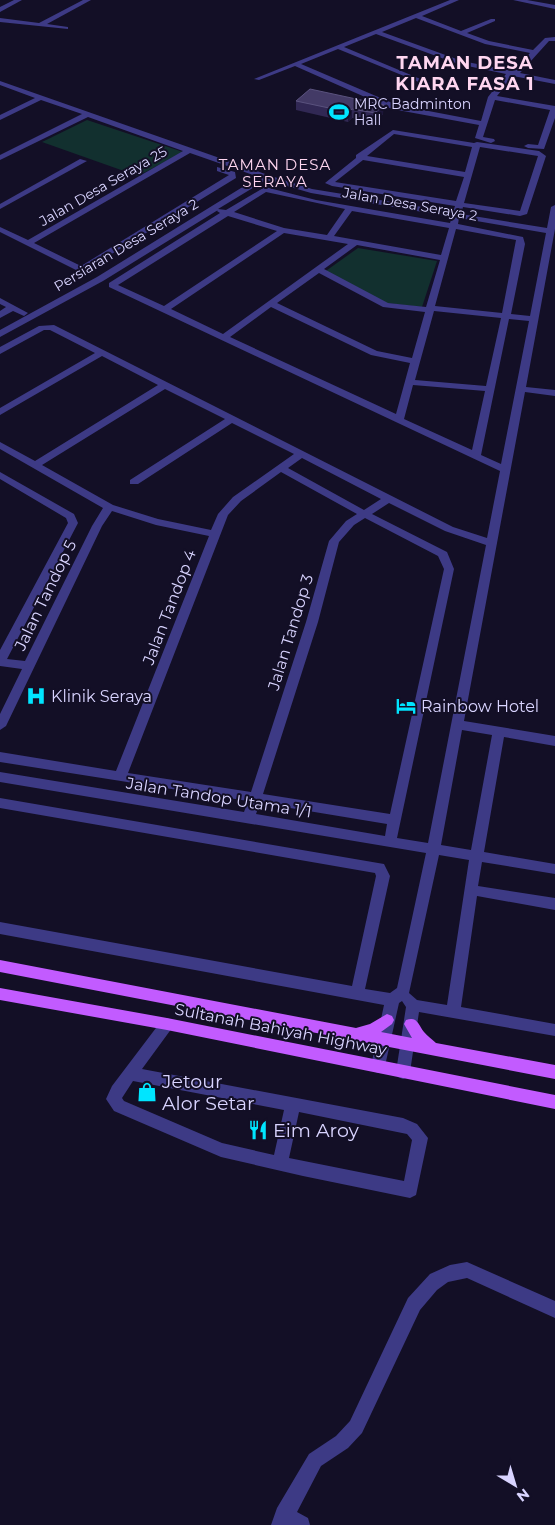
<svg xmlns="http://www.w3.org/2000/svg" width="555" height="1525" font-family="Montserrat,sans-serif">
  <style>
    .green { fill: #12302f }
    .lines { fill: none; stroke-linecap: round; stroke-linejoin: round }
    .minor { fill: #3d3a85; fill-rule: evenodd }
    .primary { fill: #c25bff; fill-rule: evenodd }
    .wall { fill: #312854 }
    .shaded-wall { fill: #1d163a }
    .building { fill: #433a66; stroke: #5a527e }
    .labels { text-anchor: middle; stroke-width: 4; stroke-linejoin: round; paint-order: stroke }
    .far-poi-label { font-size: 14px; fill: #d9d4ff; stroke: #130f26; text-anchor: start }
    .far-street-label { font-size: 14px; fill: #d9d4ff; stroke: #130f26 }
    .far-neighbourhood-label { font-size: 15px; letter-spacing: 1px; fill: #ffd6f0; stroke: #130f26 }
    .street-label { font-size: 16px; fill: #d9d4ff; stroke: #130f26 }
    .poi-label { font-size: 16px; fill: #d9d4ff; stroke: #130f26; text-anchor: start }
    .far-district-label { font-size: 18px; font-weight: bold; letter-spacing: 1px; fill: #ffd6f0; stroke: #130f26 }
    .near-poi-label { font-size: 19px; fill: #d9d4ff; stroke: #130f26; text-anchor: start }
  </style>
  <rect width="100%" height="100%" fill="#130f26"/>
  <g class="green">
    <path d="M87,120L183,152L138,176L42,142Z"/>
    <path d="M358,248L437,261L422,307L387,303L323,273Z"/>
  </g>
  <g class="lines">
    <g class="minor">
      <path d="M14,0H22L0,12V7Z"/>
      <path d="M83,0H91L47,24L68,27V29L0,22V18L39,23Z"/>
      <path d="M450,0H459L422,16L461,31L491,19H495V21L467,33L489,41L533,50L545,38L555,37V41H549L520,73L555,80V84L513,76L497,96L555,106V118L544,149L528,148L524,146L528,144L538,145L550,110L495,100L483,137L494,139L495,141L491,143L475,138L479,125L392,109L295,66L259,80L254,79ZM416,18L485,44L530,53L512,71L462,61L382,32ZM376,34L458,64L506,74L488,97L481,121L397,105L301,64L338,49L426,85H430V83L344,47Z"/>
      <path d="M513,0H527L555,5V9Z"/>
      <path d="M0,81L268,175L312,189L453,212L455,206L332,186L325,183L356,158V155L393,130L474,143L477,142L539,151L546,156L527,214L520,216L463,207L461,214L547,228L551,207L555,205V229L526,387L555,390V396L525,392L464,721L555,736V746L504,737L484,852L555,864V874L482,862L478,886L555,898V910L477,896L461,1007L555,1024V1036L419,1012L410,1072L408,1077L403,1079L398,1077L396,1072L406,1007L402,1001L399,1003L385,1066L383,1071L378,1073L373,1071L371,1066L384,1005L0,934V922L352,986L376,876L375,873L0,808V798L384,864L390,876L365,989L390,993L397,988L426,853L0,782V772L244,812L248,801L0,762V752L116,771L209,536L156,525L112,511L102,526L6,726L0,730V714L22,669L0,666V650L68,523L66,518L0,479V472L74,514L78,523L7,659L25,661L92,526L103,508L0,449V442L35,461L158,385L102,356L0,415V408L95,353L50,330H44L0,354V347L39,326L54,325L453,527L487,538L500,471L109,287V283L220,213L217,211L218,210L103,281L0,337V330L97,277L259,177L190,153L34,243L81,266L229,175L217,171V167L235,172L236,178L87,269L91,272L90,274H84L0,232V227L28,240L183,151L88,117L0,160V155L82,114L41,100L0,120V115L35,98L0,85ZM394,134L472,147L465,172L367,156ZM480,147L538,156L520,211L464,203ZM363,160L464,177L456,201L335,182ZM266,180L311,193L452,217L450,223L316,200L265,187L226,210L218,209ZM266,192L345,209L327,235L284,228L234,212ZM352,211L449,228L441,255L334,236ZM228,216L277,231L164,306L118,285ZM459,218L546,233L530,316L511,314L525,244L523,237L458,224ZM456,229L516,240L502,313L435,306ZM284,233L348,244L223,334L171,309ZM357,245L440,260L426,307L388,303L324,269ZM319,273L383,307L425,312L412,358L377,351L277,303ZM271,307L371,355L410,363L396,414L230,337ZM434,311L501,318L486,386L415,380ZM509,319L529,321L501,464L481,455ZM413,385L485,391L472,450L404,419ZM165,389L225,419L130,480V484H138L232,423L294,454L233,497L218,514L211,530L158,519L113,505L42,465ZM302,458L381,499L364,510L288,468ZM281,472L357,514L346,521L329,541L306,622L251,792L128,773L228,515L241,501ZM389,503L445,531L486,545L428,843L397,838L454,569L447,552L372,514ZM365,518L438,556L444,569L390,814L263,794L318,622L339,542L354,525ZM462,730L492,735L471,850L441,845ZM260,803L387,824L385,836L256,814ZM439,855L469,860L447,1005L417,1000L409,993Z"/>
      <path d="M80,159L87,161L0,209V204Z"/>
      <path d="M0,298L28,313L24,316L13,311L0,318V311L6,307L0,304Z"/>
      <path d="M167,1018L172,1020L174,1024L172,1028L142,1069L403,1118L417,1124L428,1138L416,1195L410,1198L303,1176L221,1157L114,1111L106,1099L112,1086L162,1020ZM133,1081L284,1110L274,1155L222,1143L124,1101L122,1098ZM299,1112L407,1134L412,1140L404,1181L289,1158Z"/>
      <path d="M467,1262L555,1301V1318L467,1278L448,1282L437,1290L420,1310L362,1433L348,1448L321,1466L297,1512L308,1518L310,1525H271L277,1508L309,1454L336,1436L350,1421L408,1298L430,1274L450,1265Z"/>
    </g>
    <g class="primary">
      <path d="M0,960L356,1028L370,1024L387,1014L392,1016L394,1020L392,1024L381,1032L412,1038L404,1024L406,1020C417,1016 418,1024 424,1032C427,1036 432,1039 436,1043L555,1065V1079L0,972Z"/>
      <path d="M0,988L167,1018L555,1095V1109L167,1030L0,1000Z"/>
    </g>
  </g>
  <path class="wall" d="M310,89L383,114L374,123L352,118L348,122L296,110V101Z"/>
  <g class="shaded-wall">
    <path d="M384,105L383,114L374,123L375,113Z"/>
    <path d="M352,109V118L348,122V112Z"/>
  </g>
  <path class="building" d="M310,89L384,105L375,113L352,109L348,112L296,101Z"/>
  <defs>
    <symbol id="stadium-bare" viewBox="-9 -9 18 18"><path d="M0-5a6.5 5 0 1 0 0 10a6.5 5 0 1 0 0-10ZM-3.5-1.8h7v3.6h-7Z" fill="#00e5ff" stroke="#130f26" stroke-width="2.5" paint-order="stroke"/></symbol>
    <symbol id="hospital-bare" viewBox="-9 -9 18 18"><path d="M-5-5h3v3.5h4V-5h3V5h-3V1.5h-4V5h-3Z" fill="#00e5ff" stroke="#130f26" stroke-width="2.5" paint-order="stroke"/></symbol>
    <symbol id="hotel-bare" viewBox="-9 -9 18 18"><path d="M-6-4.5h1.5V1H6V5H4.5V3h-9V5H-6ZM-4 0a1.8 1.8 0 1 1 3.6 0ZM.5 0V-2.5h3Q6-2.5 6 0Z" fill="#00e5ff" stroke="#130f26" stroke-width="2.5" paint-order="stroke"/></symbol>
    <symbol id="shop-bare" viewBox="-9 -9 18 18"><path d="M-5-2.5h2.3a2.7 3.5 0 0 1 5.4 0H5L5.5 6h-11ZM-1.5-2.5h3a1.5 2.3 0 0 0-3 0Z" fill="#00e5ff" stroke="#130f26" stroke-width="2.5" paint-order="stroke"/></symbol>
    <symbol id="restaurant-bare" viewBox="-9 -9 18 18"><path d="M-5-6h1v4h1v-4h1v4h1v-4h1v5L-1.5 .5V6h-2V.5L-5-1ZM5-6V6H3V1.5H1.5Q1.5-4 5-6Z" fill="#00e5ff" stroke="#130f26" stroke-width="2.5" paint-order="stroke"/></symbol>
  </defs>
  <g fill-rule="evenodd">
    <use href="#stadium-bare" x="325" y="98" width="28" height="28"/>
    <use href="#hospital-bare" x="22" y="682" width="28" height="28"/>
    <use href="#hotel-bare" x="392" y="692" width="28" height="28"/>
    <use href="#shop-bare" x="133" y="1078" width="28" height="28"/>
    <use href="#restaurant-bare" x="244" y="1116" width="28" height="28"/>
  </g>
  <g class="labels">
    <g class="far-poi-label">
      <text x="354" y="109">MRC Badminton<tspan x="354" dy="16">Hall</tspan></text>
    </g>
    <g class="far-street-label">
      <text transform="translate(103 186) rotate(-30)" y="5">Jalan Desa Seraya 25</text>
      <text transform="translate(410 204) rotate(10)" y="5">Jalan Desa Seraya 2</text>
      <text transform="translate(126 245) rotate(-31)" y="5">Persiaran Desa Seraya 2</text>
    </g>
    <g class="far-neighbourhood-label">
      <text x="275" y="170">TAMAN DESA<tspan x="275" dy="17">SERAYA</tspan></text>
    </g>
    <g class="street-label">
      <text transform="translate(45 595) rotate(-64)" y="6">Jalan Tandop 5</text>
      <text transform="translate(169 607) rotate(-69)" y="6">Jalan Tandop 4</text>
      <text transform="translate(290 632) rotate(-73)" y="6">Jalan Tandop 3</text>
      <text transform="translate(219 797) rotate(9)" y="6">Jalan Tandop Utama 1/1</text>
      <text transform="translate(281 1029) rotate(11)" y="6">Sultanah Bahiyah Highway</text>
    </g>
    <g class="poi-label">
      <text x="51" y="702">Klinik Seraya</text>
      <text x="421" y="712">Rainbow Hotel</text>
    </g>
    <g class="far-district-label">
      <text x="465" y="69">TAMAN DESA<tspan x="465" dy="21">KIARA FASA 1</tspan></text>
    </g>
    <g class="near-poi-label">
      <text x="162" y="1088">Jetour<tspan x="162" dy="22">Alor Setar</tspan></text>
      <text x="273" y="1137">Eim Aroy</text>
    </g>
  </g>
  <g transform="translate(515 1485) rotate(142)" stroke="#130f26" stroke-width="4" paint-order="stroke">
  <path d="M0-4L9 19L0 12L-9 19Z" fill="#d9d4ff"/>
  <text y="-8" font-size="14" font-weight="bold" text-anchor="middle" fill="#d9d4ff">N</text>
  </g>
</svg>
